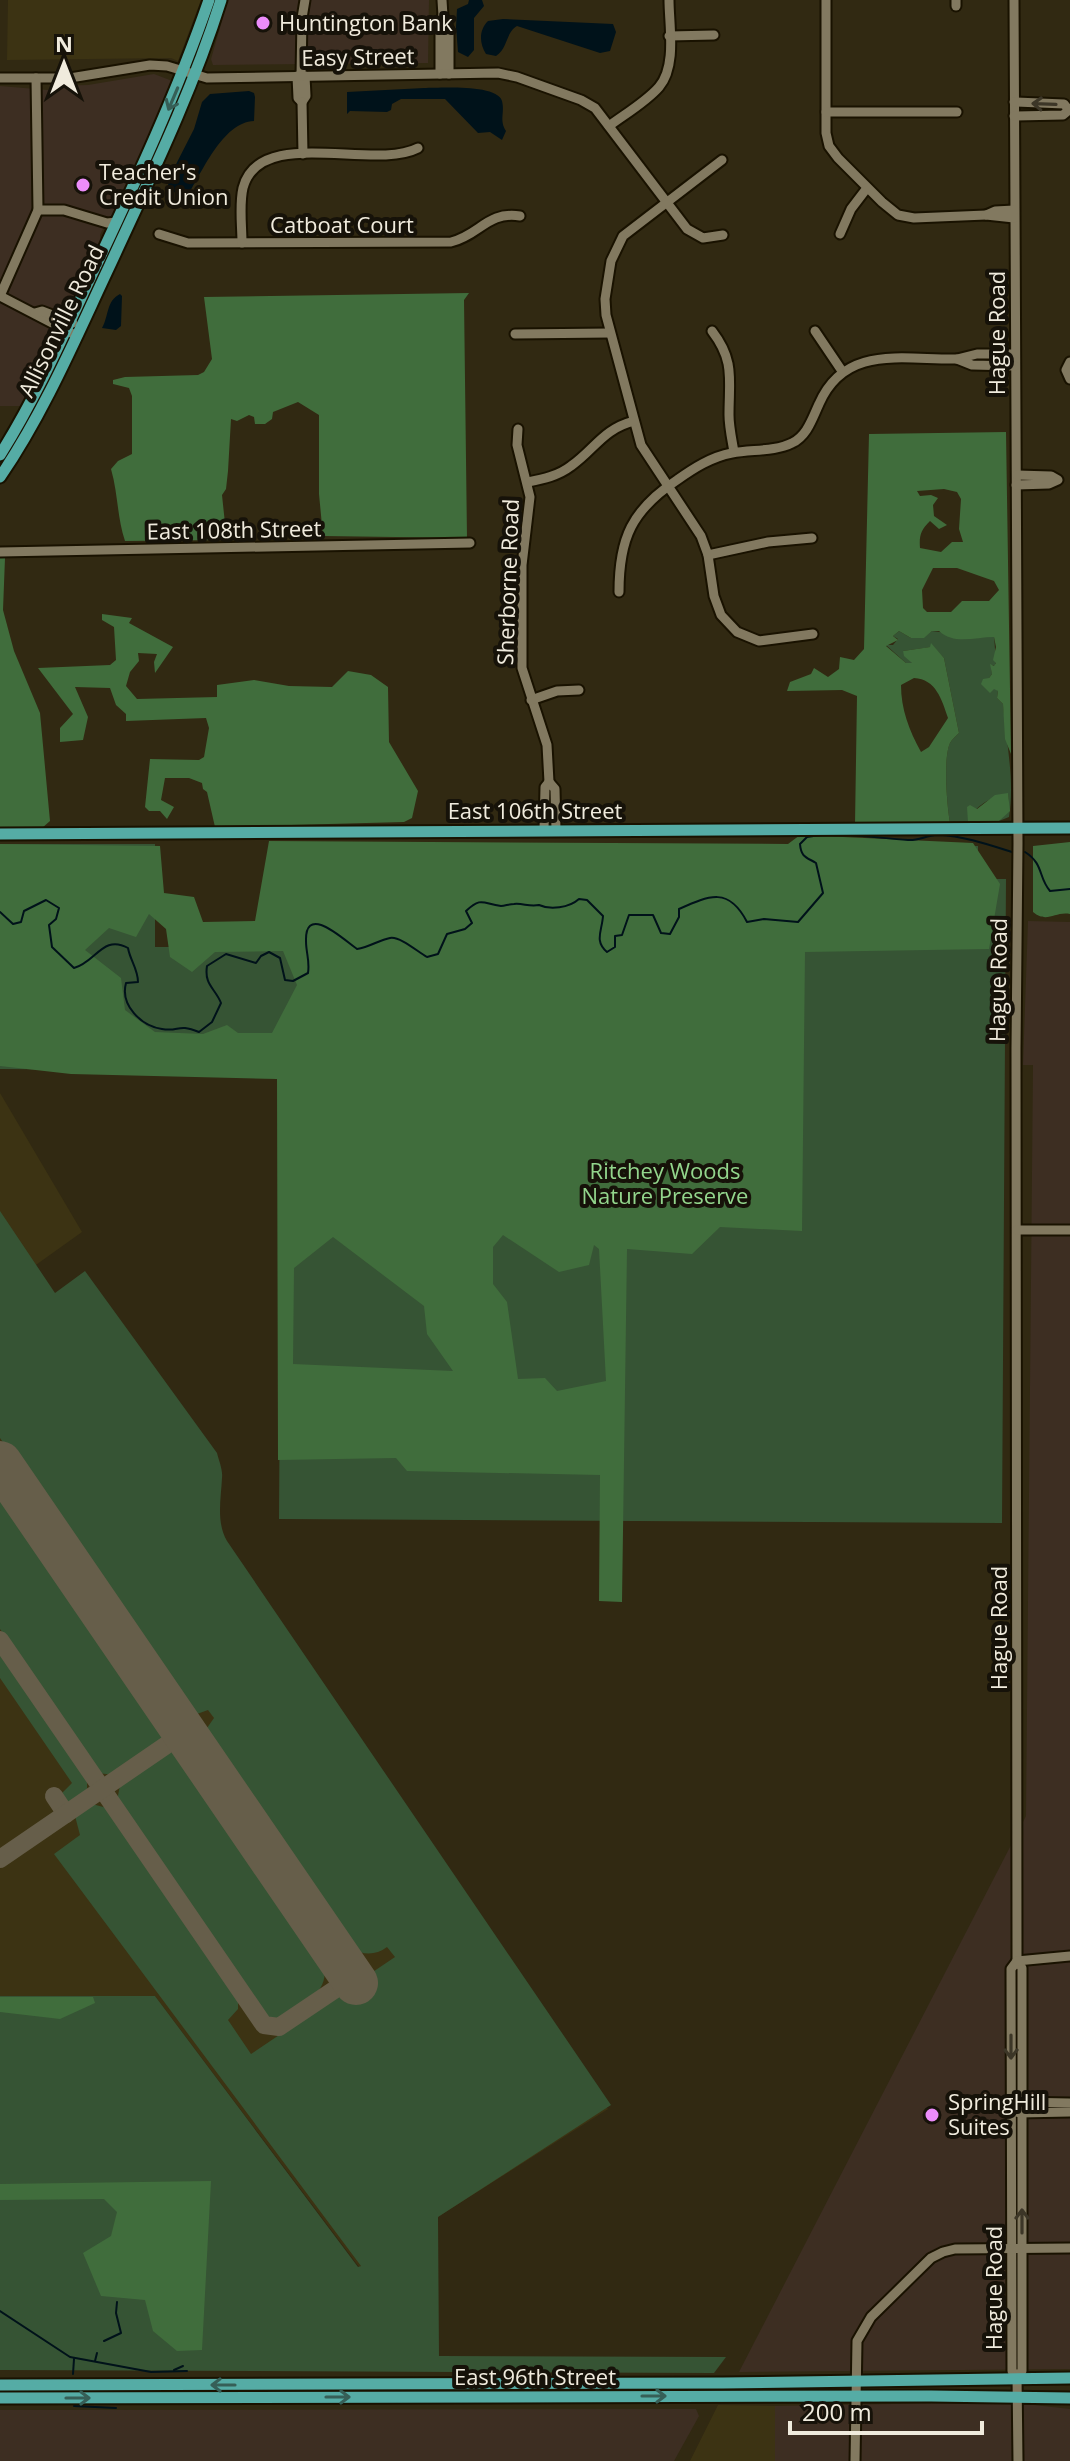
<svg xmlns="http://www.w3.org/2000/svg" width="1070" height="2461" font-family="'Open Sans',sans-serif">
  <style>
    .commercial { fill: #3d2e22 }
    .built { fill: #3c3313 }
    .green { fill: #365434 }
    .forest { fill: #406d3c; fill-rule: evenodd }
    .water { fill: #00121a }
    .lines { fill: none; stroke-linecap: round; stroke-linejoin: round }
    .stream { stroke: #00121a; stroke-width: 2 }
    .taxiway { stroke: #665e4a; stroke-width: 18 }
    .runway { stroke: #665e4a; stroke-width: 44 }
    .minor-casing { stroke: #191200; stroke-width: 13 }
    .major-casing { stroke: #191200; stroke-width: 15 }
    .minor { stroke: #827960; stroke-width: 9 }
    .major { stroke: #55aca5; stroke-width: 11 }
    .oneway { stroke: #365f57 }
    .oneway2 { stroke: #3c3627 }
    .poi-dot { fill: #ec8cfa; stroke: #161209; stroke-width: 3 }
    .labels { text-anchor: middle; stroke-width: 8; stroke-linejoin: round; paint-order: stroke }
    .poi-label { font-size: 22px; fill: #f0ebdd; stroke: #161209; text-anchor: start }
    .street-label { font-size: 22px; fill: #f0ebdd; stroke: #161209 }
    .park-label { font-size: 22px; fill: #93d68c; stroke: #161209 }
  </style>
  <rect width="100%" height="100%" fill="#312912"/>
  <g class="commercial">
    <path d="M228,0H429L428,63L213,65L211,59Z"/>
    <path d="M154,74L175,82L114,214L108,218L100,235L101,245L71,308L63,313L53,334L54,343L23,406H0V86L48,90L55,86L88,85Z"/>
    <path d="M1028,921L1070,922V2369L739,2372L1026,1816L1033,1065H1023Z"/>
    <path d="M1007,2402L1070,2409V2461H775V2406Z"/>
    <path d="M696,2409L699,2416L674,2461H0V2410Z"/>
  </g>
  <g class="built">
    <path d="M8,0H201L178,61L171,58L7,60Z"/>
    <path d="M0,1093L82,1232L33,1267L608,2109L359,2267L155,1996H0Z"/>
    <path d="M718,2405L775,2406V2461H690Z"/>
  </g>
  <g class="green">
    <path d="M899,631L911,638H923L932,631L978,637L994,636L996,662L995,666L991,665L992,674L989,678L998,691L997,698L1003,704C1006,742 1015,779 1009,817L999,821L1009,806L1008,794C993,795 973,807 968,822L950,823C947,806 943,758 950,743C952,739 956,736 959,733L944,658L931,644V647L903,651L913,664L906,663L886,645H893L898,639L893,636Z"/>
    <path d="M275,842L978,846V879H1006L1002,1523L279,1519L282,1071L0,1069V844H155V947H274Z"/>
    <path d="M0,1211L55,1293L85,1271L217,1453C219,1461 223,1470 222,1478C221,1499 216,1522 227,1541L611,2105L438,2217L439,2356L726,2357L714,2373L0,2370V1996H155L358,2267L361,2266L54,1854L80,1835L75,1816L92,1804L107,1808L238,1998V2009L228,2020L251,2054L395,1957L387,1947C375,1956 363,1955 350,1948L206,1738L207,1728L214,1718L208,1710L197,1714L187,1711L0,1438Z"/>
    <path d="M0,1490L163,1729L164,1740L114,1775L98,1773L0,1629Z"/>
    <path d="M0,1651L87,1778V1790L71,1803H66L61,1794L72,1783L0,1678Z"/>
    <path d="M174,1752L181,1755L323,1962C332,1993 302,2005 280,2019L273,2020L262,2013L117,1801L120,1785L164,1753Z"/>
  </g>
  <g class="forest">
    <path d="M469,293L464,300L467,538L323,536L319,494V415L298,402L273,412L272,419L265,424H255L254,417L249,415L237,421L231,419L228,471L226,489L222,495L226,533L218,540L125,541C117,517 118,493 111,469L118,461L132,454V396L129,388L113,384V380L125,377L198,375L204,372L212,359L204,297Z"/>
    <path d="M1006,432L1011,754L1005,739L1003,704L997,698L998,691L994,689L990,693L981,684L983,679L989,678L992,674L990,664L994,666L996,663L993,660L996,647L994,637C975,637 954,645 939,631H932L924,638H911L899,631L893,636L898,640L886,646L906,663H912L904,656L903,651L930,647L931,643L944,658L959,733C956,736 952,739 950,743C943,759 947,806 950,823L855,824L857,696L842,690L787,691L790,682L811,674L814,668L828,677L839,669L840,657L854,660L864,649L869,434ZM944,489L957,492L961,499L959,529L963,542H952L941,552L920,548C919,535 921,530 930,521L939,529L947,525L934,516L933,505L938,498L931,495L920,496L917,491ZM933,568H957L994,581L999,590L989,601H962L951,612H927L923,608L922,590ZM914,678C936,679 942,700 948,718L929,747L921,752C909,730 901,709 901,685Z"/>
    <path d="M0,558H5L3,610L14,651L40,713L50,821L42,828L0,827Z"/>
    <path d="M102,614L132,618L129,623L173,647L155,673L154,662L157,654L138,653L139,661L130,672L126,686L137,699L217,697V685L254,680L289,686L332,687L348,671L371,675L388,687L389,742L418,791L412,818L404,822L215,827L207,792L203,789L202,783L189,778H165L161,800L174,807L167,819L160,811H149L145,807L150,759L199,760L204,757L209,728L206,718L126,721V714L116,705L110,688L75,687L88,717L83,740L60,742V728L73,714L38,668L110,665L116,660L114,627L102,620Z"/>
    <path d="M1008,793L1010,811L999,821L968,822L967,807L970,805L977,809L995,795Z"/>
    <path d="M800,835L973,843L1000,884L989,949L805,952L802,1231L720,1227L692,1254L627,1249L622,1602L599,1601L600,1475L407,1471L396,1458L278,1460L277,1079L71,1074L0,1066V844L160,846L164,893L194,897L203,922L255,921L269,841L788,844ZM149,914L166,929L170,957L192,972L215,952L283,951L297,985L272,1033H238L227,1025L203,1034L155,1032L125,1010L121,978L85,950L109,928L136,937ZM503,1235L559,1272L589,1265L594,1245L599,1249L606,1381L557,1391L545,1378L518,1379L507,1302L493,1284V1247ZM333,1237L424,1306L427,1334L453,1371L293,1364L294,1268Z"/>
    <path d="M1070,842V914C1055,911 1047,924 1033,912V846Z"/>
    <path d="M0,1997H93L95,2003L60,2019L0,2012Z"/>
    <path d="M211,2181L202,2350L177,2351L153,2331L145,2300L101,2296L83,2253L111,2236L117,2212L104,2199L0,2200V2184Z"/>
  </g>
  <g class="water">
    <path d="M469,0H482L484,6L474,18V50L468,57L458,52L456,27L457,9L468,4Z"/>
    <path d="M503,19L613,24L616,32L610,51L600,53L517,26C506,32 508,48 496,56L486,54C479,43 479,30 488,21Z"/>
    <path d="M424,88C440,88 497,84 502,101C505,113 499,120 506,131L502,140L490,132L478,133L445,99H401L392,104L391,110L387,112L350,111L347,114V92Z"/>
    <path d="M249,91L254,93L255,97L254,121C222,122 201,175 186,198L172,191L168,186L169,178L194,129L202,102L210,94Z"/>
    <path d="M120,294L122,296L121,326L116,330L102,328C109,316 106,301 120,294Z"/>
  </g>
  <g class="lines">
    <g class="stream">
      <path d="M1025,852C1044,864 1038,877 1050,891L1070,889"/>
      <path d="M0,912L13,924L21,922L24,911L46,900L59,908L56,919L49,925L52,947L74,968C96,962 103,934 128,948C130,960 138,969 138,982L126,983C120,1005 141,1026 162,1029C180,1032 177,1023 199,1032L212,1022L221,1003C215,988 204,985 207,966L226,954L256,963L261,956L269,952L280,958L285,980L293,981L308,973C310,961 306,953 306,941C305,902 345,941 357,949C370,947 379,940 390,938C400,936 418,952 427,957L438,954L447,934L465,929L472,923L466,911C482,896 483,904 501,906C505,906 509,904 514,904C523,903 529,907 539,905C550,910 569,908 579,899L587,900L603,916C602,931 594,941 607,952L615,947V936L622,935L629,915H653L661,933L670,934L679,917V909C710,895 729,887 747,922L764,919L798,922L823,893L816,863C806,857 801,857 800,844L807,837C839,831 875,838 908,840C919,841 926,835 938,835C964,836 987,844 1012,852"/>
      <path d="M0,2311L70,2357L151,2372L187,2371"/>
      <path d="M104,2341L121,2333L116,2313L117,2302"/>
      <path d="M95,2361L97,2353"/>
      <path d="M174,2370L183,2366"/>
      <path d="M73,2374L74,2359"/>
      <path d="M74,2406L116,2408"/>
    </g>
    <g class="taxiway">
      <path d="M0,1640L264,2025L279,2027L352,1978"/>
      <path d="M54,1796L66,1814"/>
      <path d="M0,1859L184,1733"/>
    </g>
    <path class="runway" d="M0,1463L356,1983"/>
    <defs>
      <g id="minor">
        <path d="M442,0L443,16"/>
        <path d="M826,0V133L829,146L838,158L882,202L898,215L914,218L986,215"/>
        <path d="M1014,0L1018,843L1016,1049L1017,1961L1022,1968V2371L1017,2376"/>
        <path d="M956,6V0"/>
        <path d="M669,36L714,35"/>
        <path d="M440,74V21L443,16L449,30V74"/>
        <path d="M297,76L298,98L302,102L306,96L305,76"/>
        <path d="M301,76L302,18L305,0"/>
        <path d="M0,78H70L150,65L167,66L207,78L498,73L517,77L581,100L595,108L687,229L703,238L723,235"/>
        <path d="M36,78L38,210L0,296L77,336"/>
        <path d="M302,102L303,154"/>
        <path d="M1014,102L1064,104L1069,110L1063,115L1014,116"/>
        <path d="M826,112H957"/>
        <path d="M609,126C625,114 646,102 659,87C677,66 669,25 669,0"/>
        <path d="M722,160L623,236L611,261L605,299L606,315L641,445L701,536L708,555L714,596L721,615L737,632L759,641L813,634"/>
        <path d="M38,210H64L107,223L117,222"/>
        <path d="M1014,210L995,211L986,215L1014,218"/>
        <path d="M159,234L188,243L451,242C480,235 487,211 520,216"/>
        <path d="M840,234L851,209L867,188"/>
        <path d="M242,243C242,226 239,205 243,188C259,125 374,171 418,148"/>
        <path d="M35,313L42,311L73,323"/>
        <path d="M712,331C735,361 729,379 729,415C729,427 732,440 734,452"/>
        <path d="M815,331L842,371"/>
        <path d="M515,334L610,333"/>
        <path d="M1015,354H977L957,359L972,365L1015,366"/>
        <path d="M1070,362L1066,370L1070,379"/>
        <path d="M518,429L517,445L530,497L522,565V668L547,745L549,782"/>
        <path d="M528,482C543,479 558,476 571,466C595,449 603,429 634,421"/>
        <path d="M1016,485L1049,484L1058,480L1051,476L1017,475"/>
        <path d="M0,552L470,543"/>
        <path d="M708,555L768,542L812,538"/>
        <path d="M619,592C619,538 632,510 677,480C694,468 711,457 732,453C751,449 774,452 792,443C807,436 812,419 819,404C845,344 903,360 957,359"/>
        <path d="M531,700L557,691L579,690"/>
        <path d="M544,830L545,787L549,782L555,789L556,830"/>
        <path d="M1017,1230H1070"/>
        <path d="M1017,1961L1011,1969L1012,2371L1017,2376L1018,2461"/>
        <path d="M1017,1961L1070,1956"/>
        <path d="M1017,2102L1070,2103"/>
        <path d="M1019,2113L1070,2112"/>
        <path d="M855,2461L857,2341L871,2317L931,2258L943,2252L955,2249L1070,2248"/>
      </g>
      <g id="major">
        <path d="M0,455C37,396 65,332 94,270C136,181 177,93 209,0"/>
        <path d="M0,477C45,411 76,337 110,265C150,178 192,92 221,0"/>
        <path d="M0,834L1070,828"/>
        <path d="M0,2385L723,2383L1070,2378"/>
        <path d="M0,2398L931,2396L1070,2398"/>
      </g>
    </defs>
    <use href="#minor" class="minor-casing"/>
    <use href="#major" class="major-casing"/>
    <use href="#minor" class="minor"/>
    <use href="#major" class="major"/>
  </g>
  <defs><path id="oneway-shaft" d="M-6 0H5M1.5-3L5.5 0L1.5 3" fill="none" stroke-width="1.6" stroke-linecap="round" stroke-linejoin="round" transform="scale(2)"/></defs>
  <g class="oneway">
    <use href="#oneway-shaft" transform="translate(173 99) rotate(113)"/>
    <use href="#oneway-shaft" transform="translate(223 2385) rotate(180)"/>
    <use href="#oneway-shaft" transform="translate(654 2396)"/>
    <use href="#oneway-shaft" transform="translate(338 2397)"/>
    <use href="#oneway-shaft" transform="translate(78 2398)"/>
  </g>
  <g class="oneway2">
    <use href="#oneway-shaft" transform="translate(1044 104) rotate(-178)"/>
    <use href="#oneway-shaft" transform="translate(1011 2047) rotate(90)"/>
    <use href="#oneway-shaft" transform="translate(1022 2221) rotate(-90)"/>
  </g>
  <g class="poi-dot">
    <circle cx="263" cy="23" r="8"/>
    <circle cx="83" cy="185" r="8"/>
    <circle cx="932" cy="2115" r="8"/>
  </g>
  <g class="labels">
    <g class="poi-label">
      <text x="279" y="31">Huntington Bank</text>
      <text x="99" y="180">Teacher's<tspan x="99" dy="25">Credit Union</tspan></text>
      <text x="948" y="2110">SpringHill<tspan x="948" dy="25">Suites</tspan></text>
    </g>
    <g class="street-label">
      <text transform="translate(358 57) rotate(-1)" y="8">Easy Street</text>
      <text x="342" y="233">Catboat Court</text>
      <text transform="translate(61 321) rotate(-64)" y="8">Allisonville Road</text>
      <text transform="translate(997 333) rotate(-90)" y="8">Hague Road</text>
      <text transform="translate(234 530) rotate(-1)" y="8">East 108th Street</text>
      <text transform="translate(508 582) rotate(-88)" y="8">Sherborne Road</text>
      <text x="535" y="819">East 106th Street</text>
      <text transform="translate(998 980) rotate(-89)" y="8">Hague Road</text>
      <text transform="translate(999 1628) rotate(-90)" y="8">Hague Road</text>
      <text transform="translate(994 2288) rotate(-90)" y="8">Hague Road</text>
      <text x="535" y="2385">East 96th Street</text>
    </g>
    <g class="park-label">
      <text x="665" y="1179">Ritchey Woods<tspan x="665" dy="25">Nature Preserve</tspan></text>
    </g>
  </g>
  <g transform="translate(64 64)" stroke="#161209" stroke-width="6" paint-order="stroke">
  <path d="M0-6L14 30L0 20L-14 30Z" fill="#f0ebdd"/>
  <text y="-12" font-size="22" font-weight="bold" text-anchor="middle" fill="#f0ebdd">N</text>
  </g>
  <path d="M790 2421v12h192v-12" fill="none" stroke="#f0ebdd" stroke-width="4"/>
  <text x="802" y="2421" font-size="24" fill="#f0ebdd" stroke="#161209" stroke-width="6" paint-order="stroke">200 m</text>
</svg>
